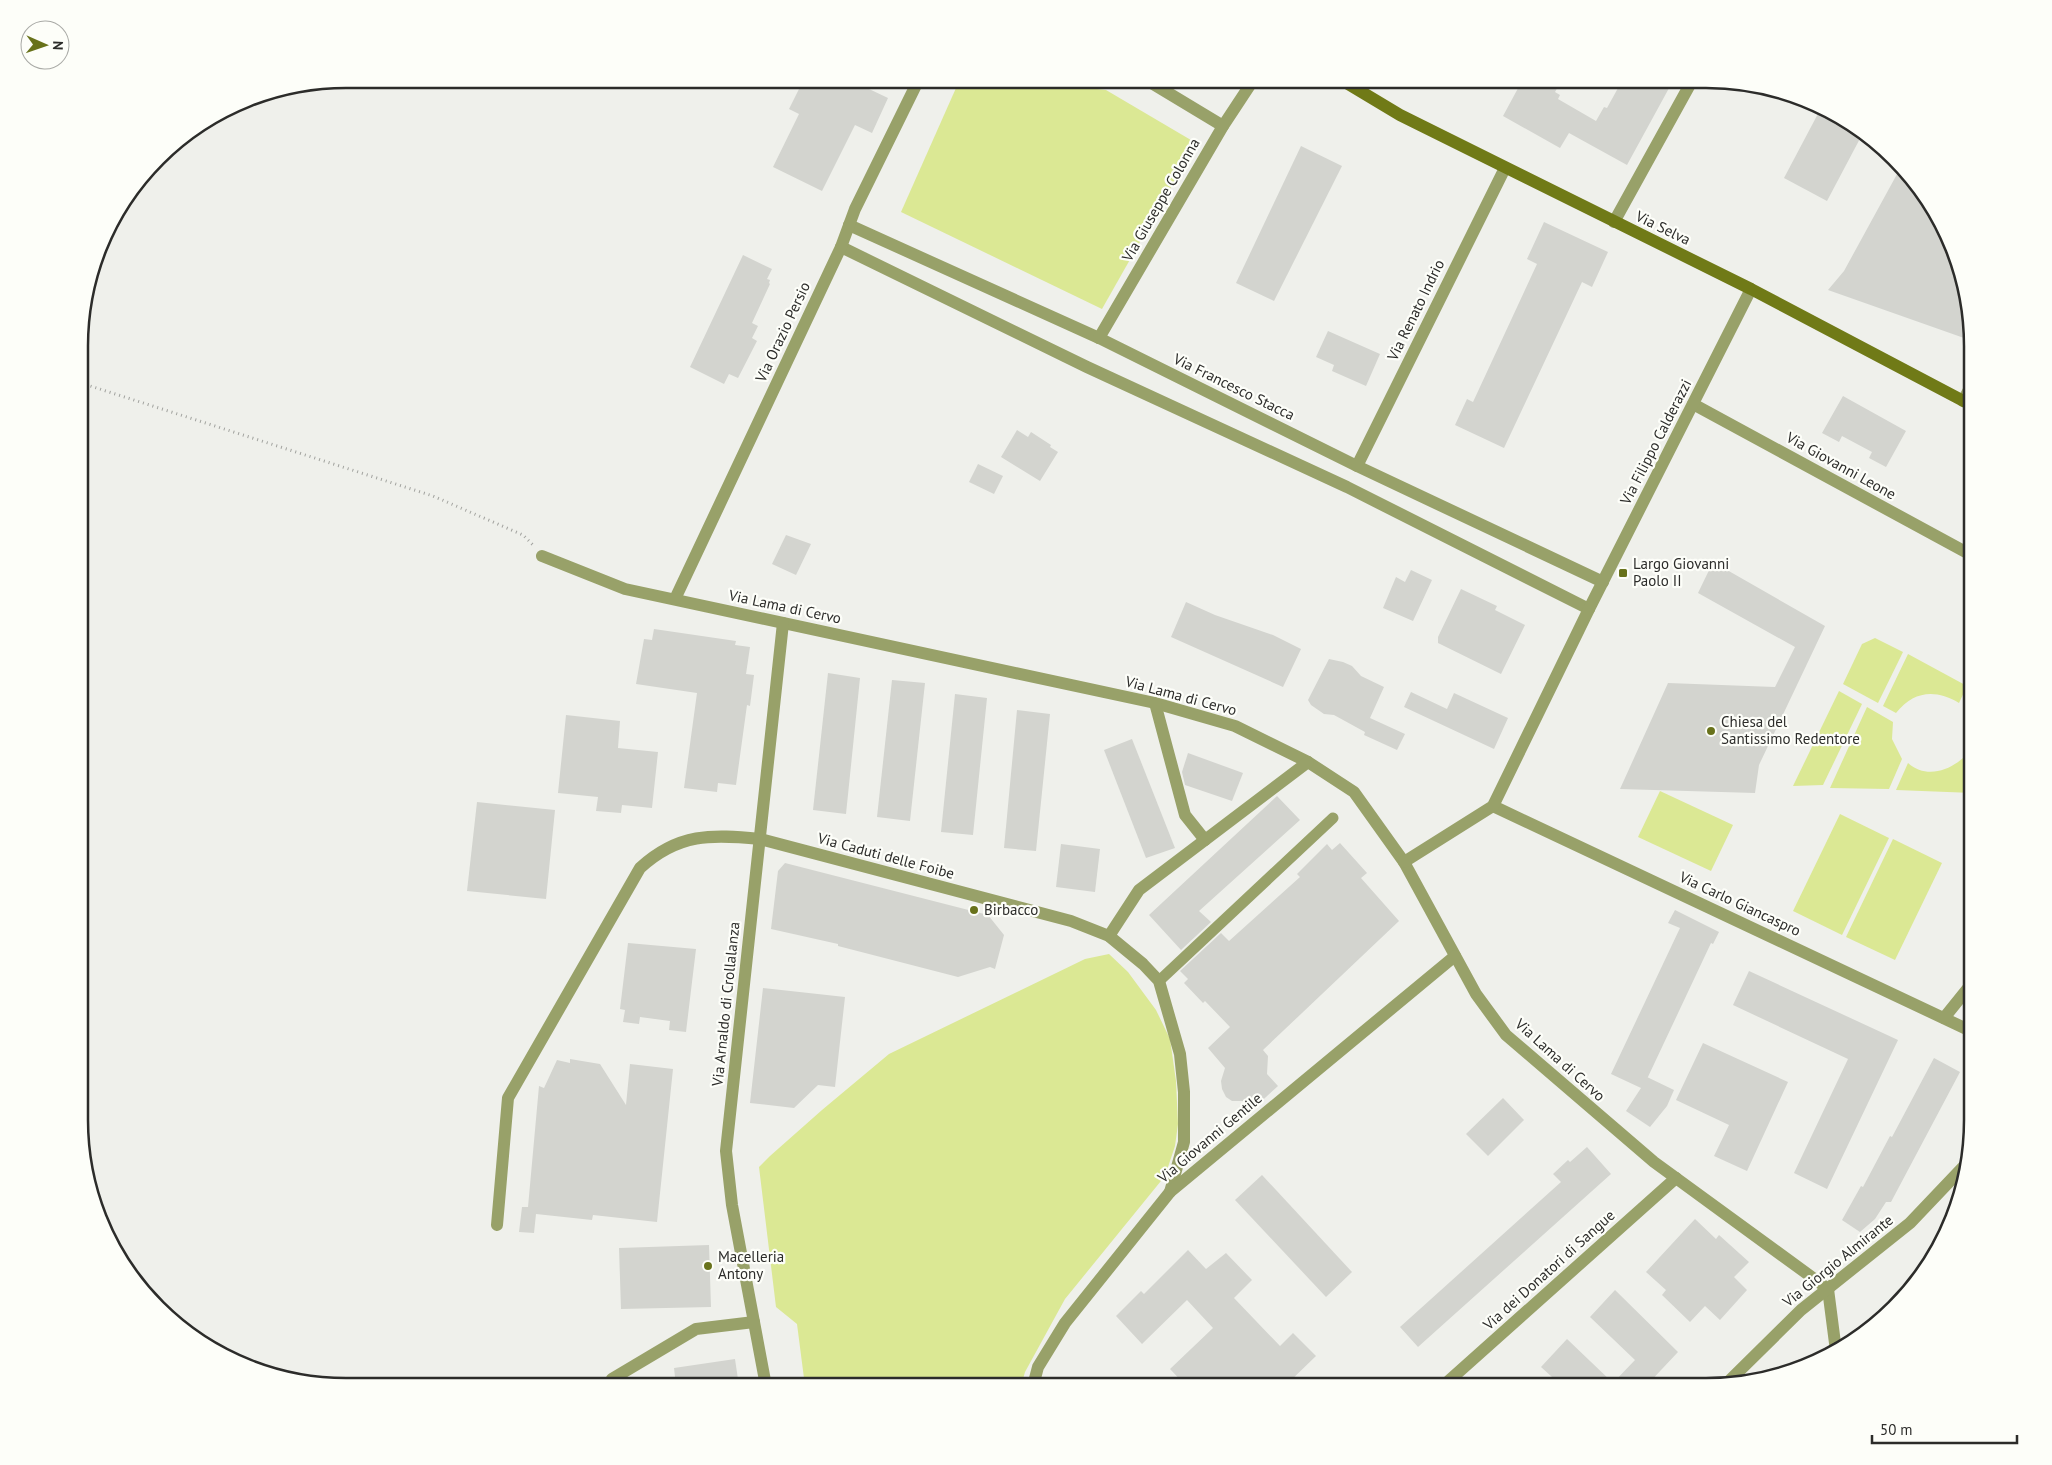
<svg xmlns="http://www.w3.org/2000/svg" width="2052" height="1465" font-family="'PT Sans',sans-serif">
  <style>
    .green { fill: #dbe894 }
    .building { fill: #d3d4cf }
    .lines { fill: none; stroke-linecap: round; stroke-linejoin: round }
    .path { stroke: #a1a29e; stroke-width: 3; stroke-dasharray: 1 4; stroke-linecap: butt }
    .lane { stroke: #98a169; stroke-width: 11 }
    .street { stroke: #98a169; stroke-width: 12 }
    .secondary { stroke: #707a17; stroke-width: 12 }
    .poi-dot { fill: #68721b; stroke: #fdfef9; stroke-width: 2 }
    .labels { text-anchor: middle; stroke-width: 4.5; stroke-linejoin: round; paint-order: stroke }
    .street-label { font-size: 15px; fill: #2c2c2a; stroke: #fdfef9 }
    .poi-label { font-size: 15px; fill: #2c2c2a; stroke: #fdfef9; text-anchor: start }
    .rim { fill: none; stroke: #2c2c2a; stroke-width: 2.5 }
  </style>
  <rect width="100%" height="100%" fill="#eff0eb"/>
  <g class="green">
    <path d="M960,79H1008L1106,90L1196,143L1102,309L901,212Z"/>
    <path d="M1875,638L1903,652L1878,703L1843,684L1862,644Z"/>
    <path d="M1908,654L1967,686L1959,703C1935,689 1914,691 1896,713L1883,706Z"/>
    <path d="M1973,689V751L1969,748C1973,732 1972,720 1963,707Z"/>
    <path d="M1839,691L1862,704L1823,785L1793,786Z"/>
    <path d="M1867,707L1893,722L1892,739L1902,759L1889,789L1830,788Z"/>
    <path d="M1965,756L1973,760V793L1896,790L1908,763C1926,779 1950,771 1965,756Z"/>
    <path d="M1660,791L1733,825L1711,871L1638,837Z"/>
    <path d="M1840,814L1889,838L1842,935L1793,911Z"/>
    <path d="M1893,839L1942,863L1895,960L1846,937Z"/>
    <path d="M1109,954L1128,972L1156,1010L1170,1039L1176,1081L1178,1124L1175,1146L1165,1176L1065,1299L1025,1372L1021,1386H805L797,1324L776,1307L759,1167L770,1156L822,1110L889,1054L1085,959Z"/>
  </g>
  <g class="building">
    <path d="M804,79H848L888,98L872,133L855,125L822,191L773,167L799,114L789,109Z"/>
    <path d="M1523,79H1562L1555,92L1560,95L1558,99L1596,121L1604,107L1607,108L1623,79H1674L1627,165L1569,133L1560,148L1503,116Z"/>
    <path d="M1821,108L1864,131L1827,201L1784,178Z"/>
    <path d="M1301,146L1342,166L1274,301L1236,283Z"/>
    <path d="M1902,165L1907,170L1946,227L1970,316L1964,338L1828,290L1844,271Z"/>
    <path d="M1544,222L1608,252L1592,287L1582,282L1504,448L1455,425L1467,399L1473,402L1537,264L1527,259Z"/>
    <path d="M743,255L772,269L767,279L770,280L769,283L770,284L752,323L758,326L752,338L757,341L738,378L729,374L724,384L690,367Z"/>
    <path d="M1328,331L1380,354L1366,386L1332,371L1334,365L1316,357Z"/>
    <path d="M1843,396L1906,431L1886,467L1869,458L1872,452L1842,436L1839,442L1822,433Z"/>
    <path d="M1017,430L1028,437L1031,432L1051,445L1050,447L1058,452L1040,481L1001,457Z"/>
    <path d="M978,464L1003,476L994,494L969,482Z"/>
    <path d="M786,535L811,544L796,575L772,564Z"/>
    <path d="M1713,562L1825,626L1759,765L1755,793L1620,789L1668,683L1775,687L1795,647L1698,593Z"/>
    <path d="M1411,570L1432,580L1413,621L1383,608L1396,577L1405,582Z"/>
    <path d="M1461,589L1497,606L1495,610L1525,625L1501,674L1438,643V637Z"/>
    <path d="M1186,602L1215,615L1273,635L1301,649L1283,687L1171,637Z"/>
    <path d="M654,629L736,641L735,645L750,647L746,674L754,675L750,706L747,705L736,785L718,783L717,792L684,788L697,693L636,684L644,639L652,640Z"/>
    <path d="M1329,659L1343,662L1352,666L1361,676L1384,687L1370,718L1405,734L1397,750L1364,735L1365,732L1334,715L1324,714L1311,705L1308,700Z"/>
    <path d="M828,673L860,678L846,814L813,810Z"/>
    <path d="M892,680L925,683L910,821L877,817Z"/>
    <path d="M1411,692L1447,709L1454,693L1508,718L1494,749L1404,707Z"/>
    <path d="M955,694L987,698L973,835L941,832Z"/>
    <path d="M1017,710L1050,714L1036,851L1004,848Z"/>
    <path d="M566,715L620,721L618,748L658,752L652,808L622,805L621,813L596,811L598,797L558,793Z"/>
    <path d="M1132,739L1175,848L1146,858L1104,750Z"/>
    <path d="M1188,753L1243,773L1232,801L1185,785L1182,772Z"/>
    <path d="M1277,796L1300,820L1199,911L1211,922L1181,950L1149,915Z"/>
    <path d="M477,802L555,810L546,899L467,891Z"/>
    <path d="M1340,843L1367,873L1361,878L1399,921L1263,1050L1268,1056L1267,1074L1278,1086L1254,1108L1248,1101H1232L1226,1097L1222,1089L1221,1081L1225,1068L1208,1048L1230,1027L1205,1001L1203,1003L1184,983L1188,979L1180,971L1221,933L1229,941L1300,877L1297,874L1327,844L1332,850Z"/>
    <path d="M1061,844L1100,849L1095,892L1056,887Z"/>
    <path d="M785,863L988,915L1004,935L995,969L990,967L958,977L838,946V944L771,929L778,871Z"/>
    <path d="M1675,910L1719,932L1713,944L1711,943L1647,1079V1077L1674,1090L1667,1106L1650,1127L1626,1111L1641,1088L1611,1074L1680,928L1668,923Z"/>
    <path d="M628,943L696,949L686,1032L669,1030L670,1021L640,1017L639,1024L623,1022L625,1010L620,1009Z"/>
    <path d="M1749,971L1898,1040L1827,1189L1794,1173L1848,1059L1733,1005Z"/>
    <path d="M763,988L845,997L835,1087L818,1085L794,1108L750,1103Z"/>
    <path d="M1703,1043L1788,1082L1747,1171L1714,1156L1729,1125L1676,1100Z"/>
    <path d="M1934,1058L1960,1072L1891,1202H1886L1875,1219L1860,1232L1842,1220L1861,1186L1863,1187L1890,1136L1892,1137Z"/>
    <path d="M570,1059L600,1064L626,1105L630,1064L673,1069L657,1222L593,1215L592,1220L536,1214L534,1233L519,1232L522,1207H528L539,1086L544,1088L557,1060L570,1063Z"/>
    <path d="M1503,1098L1524,1120L1488,1156L1466,1134Z"/>
    <path d="M1587,1147L1611,1174L1418,1347L1400,1327L1561,1182L1553,1174L1568,1160L1570,1162Z"/>
    <path d="M1262,1175L1352,1272L1326,1297L1235,1200Z"/>
    <path d="M1695,1219L1716,1239L1719,1235L1749,1262L1734,1277L1747,1290L1720,1320L1705,1306L1690,1322L1662,1295L1666,1290L1646,1272Z"/>
    <path d="M709,1245L711,1307L621,1309L619,1248Z"/>
    <path d="M1188,1250L1206,1269L1226,1253L1252,1280L1234,1298L1280,1346L1293,1333L1316,1356L1285,1386H1186L1170,1369L1213,1328L1187,1300L1142,1344L1116,1316L1141,1291L1144,1294Z"/>
    <path d="M1615,1290L1678,1352L1646,1386H1562L1541,1367L1567,1339L1613,1383L1635,1360L1590,1317Z"/>
    <path d="M735,1359L739,1386H676L674,1368Z"/>
  </g>
  <g class="lines">
    <path class="path" d="M81,383L433,496L523,535L533,545"/>
    <path class="lane" d="M1159,981L1333,818"/>
    <g class="street">
      <path d="M1145,79L1223,126"/>
      <path d="M1614,222L1693,79"/>
      <path d="M849,225L1099,338L1357,466L1603,582"/>
      <path d="M841,247L1087,367L1347,487L1589,609"/>
      <path d="M1099,338L1223,126L1254,79"/>
      <path d="M1963,401L1973,382"/>
      <path d="M1693,404L1973,556"/>
      <path d="M1357,466L1505,168"/>
      <path d="M542,556L625,589L1155,703L1235,726L1308,762L1354,792L1404,862L1476,994L1506,1035L1654,1162L1828,1289"/>
      <path d="M675,599L841,247L855,209L919,79"/>
      <path d="M1155,703L1185,815L1205,840"/>
      <path d="M1493,806L1973,1032"/>
      <path d="M1404,862L1493,806L1589,609L1751,289"/>
      <path d="M1109,936L1139,890L1308,762"/>
      <path d="M1944,1018L1973,982"/>
      <path d="M497,1225L508,1098L640,868C678,833 712,834 760,839L1071,921L1109,936L1143,964L1159,981L1180,1054L1184,1092V1142L1170,1192"/>
      <path d="M1828,1289L1836,1351"/>
      <path d="M1726,1384L1801,1310L1910,1223L1968,1162"/>
      <path d="M613,1386L612,1379L696,1329L754,1322"/>
      <path d="M766,1386L732,1205L726,1151L783,623"/>
      <path d="M1033,1386L1038,1367L1065,1323L1170,1192L1455,956"/>
      <path d="M1443,1386L1676,1178"/>
    </g>
    <path class="secondary" d="M1340,79L1400,115L1751,289L1973,406"/>
  </g>
  <g class="poi-dot">
    <rect x="1618" y="568" width="10" height="10" rx="2.5"/>
    <circle cx="1711" cy="731" r="5"/>
    <circle cx="974" cy="910" r="5"/>
    <circle cx="708" cy="1266" r="5"/>
  </g>
  <g class="labels">
    <g class="street-label">
      <text transform="translate(1161 200) rotate(-60)" y="5">Via Giuseppe Colonna</text>
      <text transform="translate(1663 228) rotate(26)" y="5">Via Selva</text>
      <text transform="translate(1416 310) rotate(-64)" y="5">Via Renato Indrio</text>
      <text transform="translate(783 332) rotate(-65)" y="5">Via Orazio Persio</text>
      <text transform="translate(1234 387) rotate(26)" y="5">Via Francesco Stacca</text>
      <text transform="translate(1656 442) rotate(-63)" y="5">Via Filippo Calderazzi</text>
      <text transform="translate(1841 466) rotate(29)" y="5">Via Giovanni Leone</text>
      <text transform="translate(785 607) rotate(12)" y="5">Via Lama di Cervo</text>
      <text transform="translate(1181 696) rotate(15)" y="5">Via Lama di Cervo</text>
      <text transform="translate(886 856) rotate(15)" y="5">Via Caduti delle Foibe</text>
      <text transform="translate(1740 904) rotate(25)" y="5">Via Carlo Giancaspro</text>
      <text transform="translate(726 1004) rotate(-84)" y="5">Via Arnaldo di Crollalanza</text>
      <text transform="translate(1560 1060) rotate(42)" y="5">Via Lama di Cervo</text>
      <text transform="translate(1210 1138) rotate(-40)" y="5">Via Giovanni Gentile</text>
      <text transform="translate(1838 1261) rotate(-39)" y="5">Via Giorgio Almirante</text>
      <text transform="translate(1549 1270) rotate(-42)" y="5">Via dei Donatori di Sangue</text>
    </g>
    <g class="poi-label">
      <text x="1633" y="569">Largo Giovanni<tspan x="1633" dy="17">Paolo II</tspan></text>
      <text x="1721" y="727">Chiesa del<tspan x="1721" dy="17">Santissimo Redentore</tspan></text>
      <text x="984" y="915">Birbacco</text>
      <text x="718" y="1262">Macelleria<tspan x="718" dy="17">Antony</tspan></text>
    </g>
  </g>
  <path d="M0 0H2052V1465H0ZM346 88H1706A258 258 0 0 1 1964 346V1120A258 258 0 0 1 1706 1378H346A258 258 0 0 1 88 1120V346A258 258 0 0 1 346 88Z" fill="#fdfef9" fill-rule="evenodd"/>
  <path class="rim" d="M346 88H1706A258 258 0 0 1 1964 346V1120A258 258 0 0 1 1706 1378H346A258 258 0 0 1 88 1120V346A258 258 0 0 1 346 88Z"/>
  <g transform="translate(45 45) rotate(92)"><circle r="24" fill="#fdfef9" stroke="#a9aaa6"/>
  <path d="M0-4L9 19L0 12L-9 19Z" fill="#68721b"/>
  <text y="-8" font-size="14" font-weight="bold" text-anchor="middle" fill="#2c2c2a">N</text>
  </g>
  <path d="M1872 1435v8h145v-8" fill="none" stroke="#2c2c2a" stroke-width="2.5"/>
  <text x="1880" y="1435" font-size="15" fill="#2c2c2a" stroke="#fdfef9" stroke-width="4" paint-order="stroke">50 m</text>
</svg>
